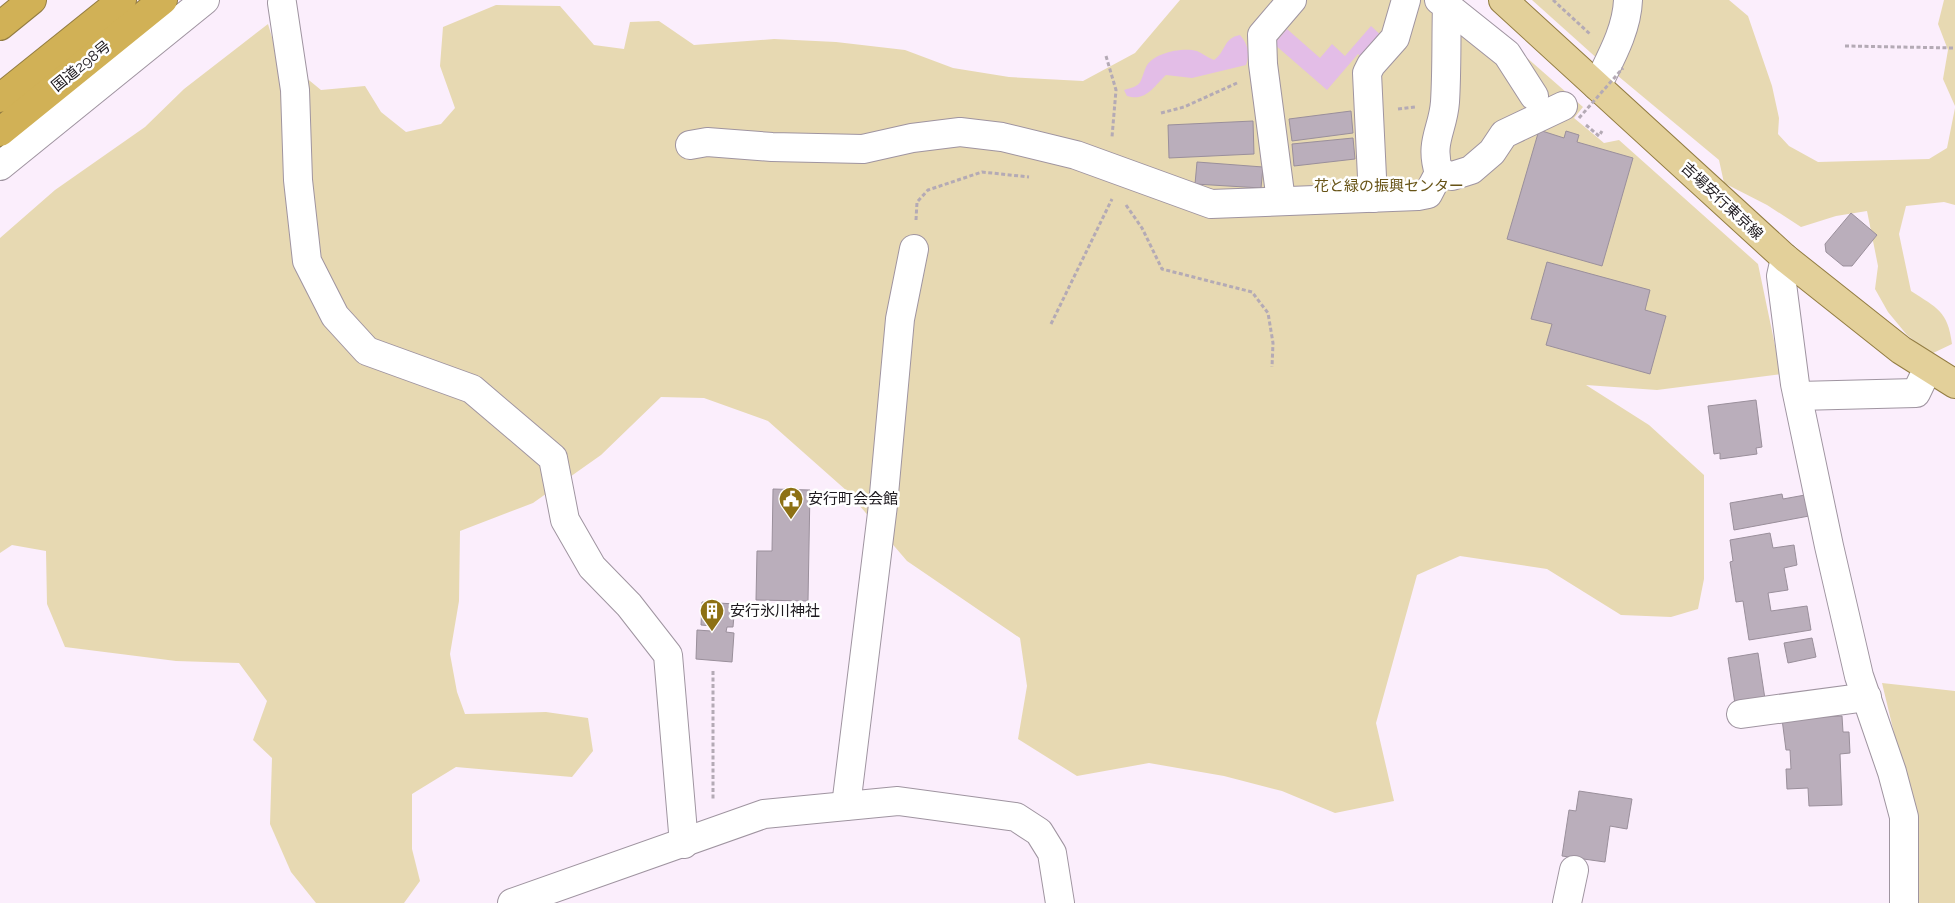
<svg xmlns="http://www.w3.org/2000/svg" width="1955" height="903" font-family="Raleway,'Noto Sans JP',sans-serif">
  <style>
    .green { fill: #e7d9b2 }
    .water { fill: #e3bde7 }
    .building { fill: #baaebb; stroke: #9a8f9b }
    .lines { fill: none; stroke-linecap: round; stroke-linejoin: round }
    .minor-casing { stroke: #9f94a0; stroke-width: 30 }
    .major-casing { stroke: #927c42; stroke-width: 30 }
    .highway-casing { stroke: #927c42; stroke-width: 30 }
    .path { stroke: #b4aab5; stroke-width: 3; stroke-dasharray: 4 2.5; stroke-linecap: butt }
    .minor { stroke: #fff; stroke-width: 28 }
    .major { stroke: #e3d09a; stroke-width: 28 }
    .highway { stroke: #d1b156; stroke-width: 28 }
    .path-bridge { stroke: #b4aab5; stroke-width: 3; stroke-dasharray: 4 2.5; stroke-linecap: butt }
    .labels { text-anchor: middle; stroke-width: 5; stroke-linejoin: round; paint-order: stroke }
    .street-label { font-size: 15px; fill: #1d191e; stroke: #fff }
    .park-label { font-size: 15px; fill: #675316; stroke: #fff }
    .poi-label { font-size: 15px; fill: #1d191e; stroke: #fff; text-anchor: start }
  </style>
  <rect width="100%" height="100%" fill="#fbeefc"/>
  <g class="green">
    <path d="M1180,0H1461L1583,107L1574,118L1604,143L1619,140L1758,264L1781,374L1657,390L1586,385L1649,425L1704,475V579L1698,609L1671,617L1621,615L1547,569L1460,556L1417,575L1376,723L1394,801L1335,813L1282,791L1224,776L1149,763L1077,776L1018,739L1027,686L1020,638L907,561L847,491L768,421L704,398L661,397L601,455L533,503L460,531L459,601L450,654L457,692L465,714L546,712L588,718L593,751L572,777L456,767L412,794V849L420,881L404,903H316L291,872L270,824L272,758L253,740L267,701L239,663L176,661L65,647L47,604L46,551L12,545L0,553V238L55,190L145,127L184,89L268,24L277,54L321,90L365,86L381,112L406,132L441,124L455,108L440,66L443,27L496,5L560,6L594,45L624,49L630,22L659,21L694,45L774,39L836,42L905,50L953,68L1009,77L1083,81L1135,53Z"/>
    <path d="M1532,0H1729L1748,16L1772,86L1779,118L1778,134L1789,146L1818,162L1929,159L1947,148L1955,108V205L1944,202L1906,206L1899,234L1911,291C1937,308 1948,311 1952,344L1931,354L1907,335L1888,312L1875,289L1878,266L1867,211L1836,216L1801,227L1767,205L1724,183L1719,160L1600,61Z"/>
    <path d="M1944,0H1955V106L1943,79L1948,50L1938,24Z"/>
    <path d="M1882,683L1955,691V903H1918L1915,820Z"/>
  </g>
  <g class="water">
    <path d="M1371,26L1385,39L1366,61L1358,54L1327,90L1274,44L1287,29L1320,58L1332,44L1345,56Z"/>
    <path d="M1240,35C1248,44 1250,54 1246,65L1192,78L1166,75C1154,86 1146,102 1127,96L1124,90C1143,85 1139,84 1146,67C1153,53 1182,47 1197,51C1202,53 1208,58 1214,60C1226,52 1223,38 1240,35Z"/>
  </g>
  <g class="building">
    <path d="M1351,111L1353,133L1292,141L1289,119Z"/>
    <path d="M1253,121L1254,154L1169,158L1168,125Z"/>
    <path d="M1539,130L1564,138L1566,131L1579,135L1577,142L1633,158L1602,266L1507,239Z"/>
    <path d="M1353,138L1355,159L1294,166L1292,144Z"/>
    <path d="M1197,162L1263,167L1261,188L1195,184Z"/>
    <path d="M1851,213L1877,235L1852,266H1843L1826,252L1825,244Z"/>
    <path d="M1547,262L1650,290L1645,310L1666,316L1650,374L1546,345L1552,324L1531,319Z"/>
    <path d="M1756,400L1762,447L1756,448L1757,454L1720,459V453L1714,454L1708,406Z"/>
    <path d="M773,489L810,490L808,601L756,600L757,551H772Z"/>
    <path d="M1782,494L1783,499L1805,495L1809,516L1734,530L1730,503Z"/>
    <path d="M1770,533L1773,548L1794,545L1797,565L1784,568L1788,590L1768,593L1771,611L1807,606L1811,630L1749,640L1743,601L1736,602L1730,562L1733,561L1730,540Z"/>
    <path d="M702,602L735,604L733,627H727L726,632L734,633L732,662L696,659L697,630L711,631L712,626L701,625Z"/>
    <path d="M1812,638L1816,657L1788,663L1784,643Z"/>
    <path d="M1758,653L1765,699L1735,704L1728,658Z"/>
    <path d="M1842,716L1843,732H1849L1850,753L1840,754L1842,805L1809,806L1808,788L1787,789L1786,769H1791L1790,750H1786L1782,719Z"/>
    <path d="M1579,791L1632,799L1627,829L1610,826L1605,862L1562,856L1569,810L1576,811Z"/>
  </g>
  <g class="lines">
    <defs>
      <g id="minor">
        <path d="M282,3L295,90L298,180L307,261L335,316L367,351L472,389L553,458L565,520L592,567L629,605L668,655L684,844"/>
        <path d="M1447,6L1507,54L1534,96"/>
        <path d="M1597,86C1610,59 1627,30 1628,0"/>
        <path d="M690,145L707,142L772,147L863,149L912,138L960,132L1002,137L1076,155L1211,204L1418,196L1428,194L1439,173C1429,142 1443,130 1445,102C1447,70 1446,38 1447,6L1439,0"/>
        <path d="M0,166L205,0"/>
        <path d="M1439,173L1452,176L1471,170L1492,152L1504,134L1563,106"/>
        <path d="M1373,198L1367,73L1371,65L1395,38L1406,0"/>
        <path d="M1281,201L1263,64L1262,35L1292,0"/>
        <path d="M1785,258L1781,276L1795,384L1829,546L1859,676L1892,772L1904,817V903"/>
        <path d="M1798,396L1916,393L1928,368"/>
        <path d="M1741,714L1867,697"/>
        <path d="M846,806L883,505L900,319L914,249"/>
        <path d="M512,903L764,814L898,801L1016,817L1039,832L1052,853L1060,903"/>
        <path d="M1567,903L1574,870"/>
      </g>
      <path id="major" d="M1503,0L1785,258L1901,350L1955,384"/>
      <g id="highway">
        <path d="M0,26L32,0"/>
        <path d="M0,98L122,0"/>
        <path d="M0,132L163,0"/>
      </g>
    </defs>
    <use href="#minor" class="minor-casing"/>
    <use href="#major" class="major-casing"/>
    <use href="#highway" class="highway-casing"/>
    <g class="path">
      <path d="M1553,0L1590,34"/>
      <path d="M1845,46L1955,48"/>
      <path d="M1106,56L1116,90L1112,137"/>
      <path d="M1398,109L1415,107"/>
      <path d="M1161,113L1184,107L1237,83"/>
      <path d="M1586,125L1599,136L1602,131"/>
      <path d="M1126,205L1142,228L1162,269L1252,292L1268,313L1273,343L1272,367"/>
      <path d="M916,220L917,202L928,190L982,172L1029,177"/>
      <path d="M1051,324L1112,199"/>
      <path d="M713,671V801"/>
    </g>
    <use href="#minor" class="minor"/>
    <use href="#major" class="major"/>
    <use href="#highway" class="highway"/>
    <path class="path-bridge" d="M1579,118L1623,68"/>
  </g>
  <defs>
    <symbol id="civic-pin" viewBox="-11 -11 22 30"><path d="M0 17L-7.5 6A9.5 9.5 0 1 1 7.5 6Z" fill="#8d7114" stroke="#fff"/><path d="M-.6-6.5H3V-4.5H.6V-3L4-1V1h2V6H-6V1h2V-1L-.6-3ZM-1.2 2.5V6h2.4V2.5Z" fill="#fff"/></symbol>
    <symbol id="building-pin" viewBox="-11 -11 22 30"><path d="M0 17L-7.5 6A9.5 9.5 0 1 1 7.5 6Z" fill="#8d7114" stroke="#fff"/><path d="M-4-6H4V6H1V3H-1V6H-4ZM-2.5-4.3h1.7v1.8h-1.7ZM.8-4.3h1.7v1.8H.8ZM-2.5-1h1.7V.8h-1.7ZM.8-1h1.7V.8H.8Z" fill="#fff"/></symbol>
  </defs>
  <g fill-rule="evenodd">
    <use href="#civic-pin" x="777" y="485" width="28" height="38"/>
    <use href="#building-pin" x="698" y="597" width="28" height="38"/>
  </g>
  <g class="labels">
    <g class="street-label">
      <text transform="translate(81 66) rotate(-39)" y="5">国道298号</text>
      <text transform="translate(1722 201) rotate(43)" y="5">吉場安行東京線</text>
    </g>
    <g class="park-label">
      <text x="1389" y="191">花と緑の振興センター</text>
    </g>
    <g class="poi-label">
      <text x="808" y="504">安行町会会館</text>
      <text x="730" y="616">安行氷川神社</text>
    </g>
  </g>
</svg>
